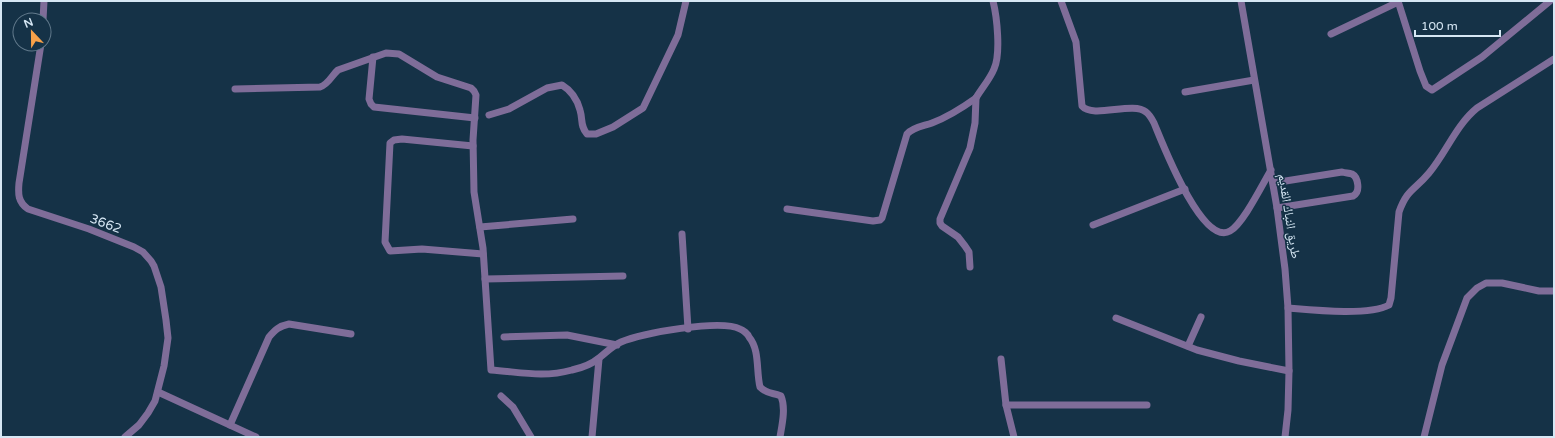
<svg xmlns="http://www.w3.org/2000/svg" width="1555" height="438" font-family="'Varela Round','Noto Naskh Arabic',sans-serif">
  <style>
    .lines { fill: none; stroke-linecap: round; stroke-linejoin: round }
    .street { stroke: #7f6d99; stroke-width: 7 }
    .labels { text-anchor: middle; stroke-width: 3; stroke-linejoin: round; paint-order: stroke }
    .street-label { font-size: 13px; fill: #d6e7f4; stroke: #153247 }
  </style>
  <rect width="100%" height="100%" fill="#153247"/>
  <g class="lines">
    <g class="street">
      <path d="M1061,1L1076,42L1082,106C1093,119 1133,101 1146,112C1150,115 1152,119 1154,123C1162,142 1202,247 1230,231C1243,224 1262,185 1271,170"/>
      <path d="M1241,1L1277,208L1285,269L1288,308L1289,371L1288,410L1285,437"/>
      <path d="M1398,1L1420,71L1426,86L1432,90L1482,57L1550,1"/>
      <path d="M43,20L44,1"/>
      <path d="M1331,34L1398,2"/>
      <path d="M41,44L19,183C18,194 18,202 28,209L89,229L134,247L143,252L151,261L154,266L161,287L166,320L168,338L164,366L155,401L148,413L139,425L125,437"/>
      <path d="M373,57L369,99L371,104L374,107L475,118"/>
      <path d="M235,89L320,87C329,84 331,76 338,70L386,53L399,54L437,77L471,88L474,91L476,95L473,140L474,192L483,248L491,370C520,372 543,378 572,370C581,368 592,364 599,358C607,352 612,346 621,342C641,333 721,319 740,329C743,330 748,334 749,337C760,350 756,371 760,387C768,395 772,392 781,396C786,408 782,425 780,437"/>
      <path d="M1185,92L1254,80"/>
      <path d="M489,115L509,109L547,88L562,85C572,91 577,99 580,110C583,120 580,126 587,134H596L613,127L643,108L678,35L686,1"/>
      <path d="M473,146L402,139L394,140L390,143L385,242L390,251L422,249L483,254"/>
      <path d="M1273,183L1342,172C1345,173 1349,173 1352,174C1358,177 1361,192 1353,196L1277,208"/>
      <path d="M787,209L873,221L880,220L882,218L907,134C913,127 924,126 932,123C948,117 962,108 976,98C982,88 990,79 994,69C1001,54 997,17 993,1"/>
      <path d="M1093,225L1185,189"/>
      <path d="M480,227L573,219"/>
      <path d="M682,234L688,329"/>
      <path d="M970,267L969,252L965,246L958,237L942,226L940,223V219L970,148L975,123L976,98"/>
      <path d="M485,279L623,276"/>
      <path d="M1288,308C1312,310 1369,316 1389,305L1391,298L1399,212C1407,189 1415,190 1429,173C1446,153 1456,125 1477,108L1554,59"/>
      <path d="M1116,318L1197,350L1239,361L1289,371"/>
      <path d="M504,337L567,335L617,345"/>
      <path d="M1188,346L1201,317"/>
      <path d="M1001,359L1006,405L1014,437"/>
      <path d="M158,392L256,437"/>
      <path d="M501,396L513,407L531,437"/>
      <path d="M1006,405H1147"/>
      <path d="M230,425L269,337C275,330 279,326 289,324L351,334"/>
      <path d="M592,437L599,359"/>
      <path d="M1424,437L1442,365L1467,298L1477,288L1486,283H1502L1539,291H1554"/>
    </g>
  </g>
  <g class="labels">
    <g class="street-label">
      <text transform="translate(1290 216) rotate(81)" y="5">طريق النباك القديم</text>
      <text transform="translate(106 223) rotate(21)" y="5">3662</text>
    </g>
  </g>
  <rect width="1555" height="438" fill="none" stroke="#d6e7f4" stroke-width="4"/>
  <g transform="translate(32 32) rotate(338)"><circle r="19" fill="#153247" stroke="#627a8c"/>
  <path d="M0-3L7 15L0 10L-7 15Z" fill="#f7a149"/>
  <text y="-6" font-size="11" font-weight="bold" text-anchor="middle" fill="#d6e7f4">N</text>
  </g>
  <path d="M1415 30v6h85v-6" fill="none" stroke="#d6e7f4" stroke-width="2"/>
  <text x="1421" y="30" font-size="12" fill="#d6e7f4" stroke="#153247" stroke-width="3" paint-order="stroke">100 m</text>
</svg>
